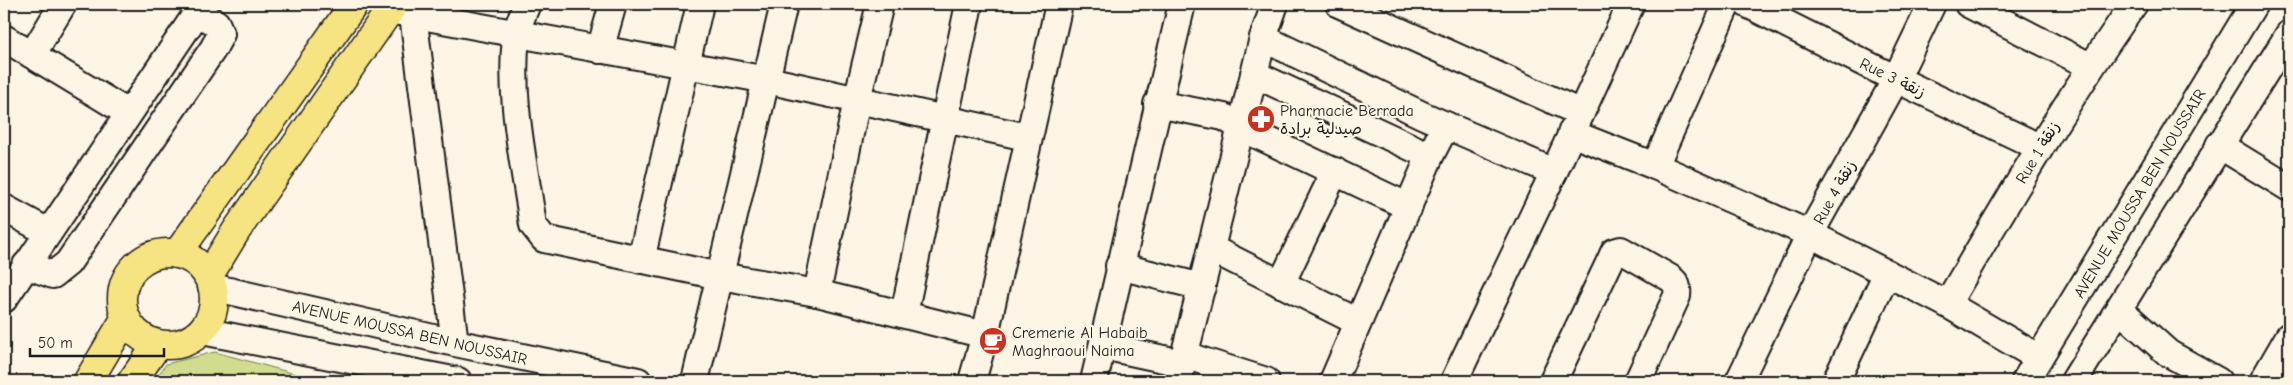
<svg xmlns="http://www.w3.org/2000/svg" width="2293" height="385" font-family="'Comic Neue','Playpen Sans Arabic',sans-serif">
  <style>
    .green { fill: #d1dc8f; stroke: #767c56 }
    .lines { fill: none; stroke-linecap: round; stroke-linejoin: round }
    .minor-casing { stroke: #1c1c1c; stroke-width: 30 }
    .major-casing { stroke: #1c1c1c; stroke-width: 31 }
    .minor { stroke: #fcf5e5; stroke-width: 26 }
    .major { stroke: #f6e381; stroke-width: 28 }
    .labels { text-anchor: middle; stroke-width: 4.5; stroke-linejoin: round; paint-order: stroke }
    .street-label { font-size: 16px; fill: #1c1c1c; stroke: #fcf5e5 }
    .poi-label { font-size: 16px; fill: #1c1c1c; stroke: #fcf5e5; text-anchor: start }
  </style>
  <rect width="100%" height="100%" fill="#fcf5e5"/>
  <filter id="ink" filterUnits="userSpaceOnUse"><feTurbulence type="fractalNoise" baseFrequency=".02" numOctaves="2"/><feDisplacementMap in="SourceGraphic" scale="10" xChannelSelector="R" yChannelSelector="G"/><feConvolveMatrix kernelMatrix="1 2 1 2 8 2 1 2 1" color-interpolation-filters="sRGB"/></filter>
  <g filter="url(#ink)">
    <path class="green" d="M215,352L314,379L313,381H154L166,364Z"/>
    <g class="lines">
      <defs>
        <g id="minor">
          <path d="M527,4C523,14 517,26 516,37C509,99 524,163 533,225L544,239L720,276L817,293L985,335"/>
          <path d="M1339,4L1581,113"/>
          <path d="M1747,4L1896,79L2039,147"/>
          <path d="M1968,4L2090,66"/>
          <path d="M389,10L767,80L1027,137"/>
          <path d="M413,15L455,343"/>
          <path d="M4,38L128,113"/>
          <path d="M1263,38L1422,115L1554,172"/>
          <path d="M600,50L613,4"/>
          <path d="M32,55L63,4"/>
          <path d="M1254,74L1430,156"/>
          <path d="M1157,104L1224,117L1240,127L1409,207"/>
          <path d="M1571,133L1655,166L1810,234L1947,304L2039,358"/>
          <path d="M2219,145L2289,188"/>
          <path d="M1655,166L1727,4"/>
          <path d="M4,208L48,232"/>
          <path d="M1212,249L1358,322"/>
          <path d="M641,260L700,4"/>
          <path d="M26,265L53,275L68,263L213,49L221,34L216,23L197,13"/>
          <path d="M1119,266L1202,287"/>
          <path d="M1281,284L1335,171"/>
          <path d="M212,287L455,343L638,381"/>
          <path d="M817,293L857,100L880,4"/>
          <path d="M4,299L203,4"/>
          <path d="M1947,304C2007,202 2066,101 2134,4"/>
          <path d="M2119,309L2168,353L2218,381"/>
          <path d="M904,314L969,4"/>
          <path d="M202,331L458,381"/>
          <path d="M1103,346L1182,363"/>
          <path d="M1184,355L1266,381"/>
          <path d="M695,381L784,4"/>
          <path d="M972,381L985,335L1059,4"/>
          <path d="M1094,381L1181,8"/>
          <path d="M1178,381L1263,38L1275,4"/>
          <path d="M1333,381L1430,156L1446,125"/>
          <path d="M1454,381L1554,172L1631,4"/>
          <path d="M1553,381L1611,259L1614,252L1621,250L1670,278C1677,283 1678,287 1677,296L1638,381"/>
          <path d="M1739,381L1810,234L1896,79L1932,4"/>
          <path d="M1836,381L1887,273"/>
          <path d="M2025,381L2254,4"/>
          <path d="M2074,381L2289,34"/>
          <path d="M2263,381L2289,336"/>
        </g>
        <g id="major">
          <circle cx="168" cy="299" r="46"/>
          <path d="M177,254L354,4"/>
          <path d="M208,277L236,231L394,4"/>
          <path d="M88,381L125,319"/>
          <path d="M132,381L158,344"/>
        </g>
      </defs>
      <use href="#minor" class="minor-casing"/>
      <use href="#major" class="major-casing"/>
      <use href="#minor" class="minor"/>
      <use href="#major" class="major"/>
    </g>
  </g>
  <defs>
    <symbol id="pharmacy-disc" viewBox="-11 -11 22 22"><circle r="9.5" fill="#c8321e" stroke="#fcf5e5"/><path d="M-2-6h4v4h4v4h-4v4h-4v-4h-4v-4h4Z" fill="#fff"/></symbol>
    <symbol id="cafe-disc" viewBox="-11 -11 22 22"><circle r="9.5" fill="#c8321e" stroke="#fcf5e5"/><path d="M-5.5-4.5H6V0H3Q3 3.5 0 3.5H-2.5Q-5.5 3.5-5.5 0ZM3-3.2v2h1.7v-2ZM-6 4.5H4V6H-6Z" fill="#fff"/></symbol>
  </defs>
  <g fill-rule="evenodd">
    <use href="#pharmacy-disc" x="1245" y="103" width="32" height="32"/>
    <use href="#cafe-disc" x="977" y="325" width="32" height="32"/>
  </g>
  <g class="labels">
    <g class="street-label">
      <text transform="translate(1893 77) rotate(26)" y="6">Rue 3 زنقة</text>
      <text transform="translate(2037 152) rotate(-59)" y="6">Rue 1 زنقة</text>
      <text transform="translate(1834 192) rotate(-61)" y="6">Rue 4 زنقة</text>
      <text transform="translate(2139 193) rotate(-59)" y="6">AVENUE MOUSSA BEN NOUSSAIR</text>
      <text transform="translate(410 332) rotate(13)" y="6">AVENUE MOUSSA BEN NOUSSAIR</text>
    </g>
    <g class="poi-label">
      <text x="1280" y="116">Pharmacie Berrada<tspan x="1280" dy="18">صيدلية برادة</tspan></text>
      <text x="1012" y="338">Cremerie Al Habaib<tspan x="1012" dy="18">Maghraoui Naima</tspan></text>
    </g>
  </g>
  <rect width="2293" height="385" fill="none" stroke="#fcf5e5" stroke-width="20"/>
  <rect x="10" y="10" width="2273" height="365" fill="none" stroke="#1c1c1c" stroke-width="2" filter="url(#ink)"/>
  <path d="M30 348v8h134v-8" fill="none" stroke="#1c1c1c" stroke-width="2.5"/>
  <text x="38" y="348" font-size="15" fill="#1c1c1c" stroke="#fcf5e5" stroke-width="4" paint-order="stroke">50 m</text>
</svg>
